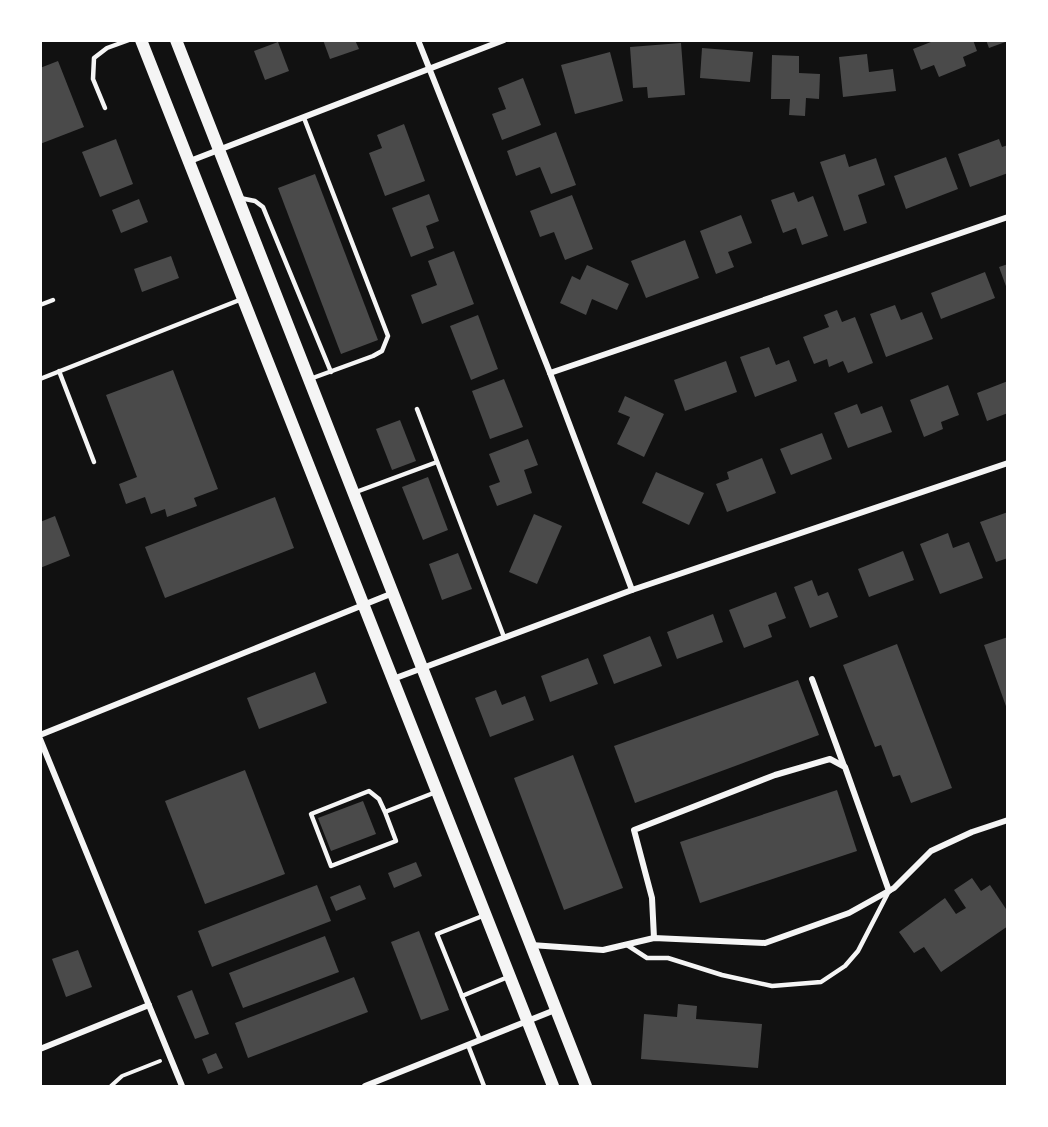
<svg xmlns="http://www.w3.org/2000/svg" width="1048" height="1127" font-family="'Fira Sans',sans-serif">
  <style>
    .building { fill: #4a4a4a }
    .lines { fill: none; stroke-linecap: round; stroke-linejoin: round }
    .path { stroke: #f5f5f5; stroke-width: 4 }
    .service { stroke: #f5f5f5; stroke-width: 4.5 }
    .minor { stroke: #f5f5f5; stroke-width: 6 }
    .secondary { stroke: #f5f5f5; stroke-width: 12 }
  </style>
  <rect width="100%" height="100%" fill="#111"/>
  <g class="building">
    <path d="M323,40H355L359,49L330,59Z"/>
    <path d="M936,40H973L977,51L963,57L966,66L939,77L934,65L921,70L913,49Z"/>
    <path d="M986,40H1008V41L989,48Z"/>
    <path d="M278,42L289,71L265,80L254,51Z"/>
    <path d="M681,43L685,95L648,98L647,87L633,88L630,47Z"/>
    <path d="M702,48L753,52L750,82L700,78Z"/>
    <path d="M610,52L623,101L575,114L561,65Z"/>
    <path d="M867,54L869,72L893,69L896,91L843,97L839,57Z"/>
    <path d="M772,55L799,56V73L820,74L819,99L806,98L805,116L789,115L790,99H771Z"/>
    <path d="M58,61L84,127L40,144V68Z"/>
    <path d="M523,78L541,125L502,140L492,114L506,109L498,88Z"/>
    <path d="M404,124L425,181L385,196L369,153L382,148L377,135Z"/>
    <path d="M556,132L576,185L551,194L540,167L516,176L507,151Z"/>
    <path d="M116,139L133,184L100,197L82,152Z"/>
    <path d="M999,139L1002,147L1008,145V173L970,187L958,154Z"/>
    <path d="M845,154L849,167L876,158L885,185L858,195L867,223L844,231L820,162Z"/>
    <path d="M946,157L958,189L906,209L894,176Z"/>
    <path d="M315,174L378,340L341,354L278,188Z"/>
    <path d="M794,192L798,202L813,196L828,236L802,245L796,228L783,233L771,200Z"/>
    <path d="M429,194L439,221L426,226L434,248L411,257L392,208Z"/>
    <path d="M572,195L593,249L565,260L554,232L540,237L530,211Z"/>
    <path d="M139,199L148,222L121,233L112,210Z"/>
    <path d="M741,215L752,243L728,252L734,267L716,274L700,231Z"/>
    <path d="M685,240L699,278L646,298L631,261Z"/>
    <path d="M454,251L474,304L422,324L411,295L437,285L428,261Z"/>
    <path d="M171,256L179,278L142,292L134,269Z"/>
    <path d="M1008,264V289H1007L999,267Z"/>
    <path d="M587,265L629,284L617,310L592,299L586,315L560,303L572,276L580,280Z"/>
    <path d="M985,272L995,298L941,319L931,293Z"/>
    <path d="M895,305L901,320L922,312L933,339L886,357L870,314Z"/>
    <path d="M837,310L842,322L855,317L873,363L848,373L843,361L829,367L827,359L814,364L803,337L829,327L824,315Z"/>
    <path d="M478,315L498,369L471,380L450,326Z"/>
    <path d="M769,347L776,365L789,360L797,381L755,397L740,357Z"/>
    <path d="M726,361L737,392L685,411L674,380Z"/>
    <path d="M173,370L218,489L194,498L197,506L167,517L165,509L151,514L145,497L126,504L119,484L137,477L106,395Z"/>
    <path d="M504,379L523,427L490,439L472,391Z"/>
    <path d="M1008,381V413L987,421L977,393Z"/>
    <path d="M948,385L959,415L941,422L943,429L924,437L910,400Z"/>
    <path d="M625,396L664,414L644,457L617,444L630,417L618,412Z"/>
    <path d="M857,404L861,414L882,406L892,432L848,448L834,413Z"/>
    <path d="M400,420L416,461L392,470L376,429Z"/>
    <path d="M822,433L832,459L791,475L780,449Z"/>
    <path d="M528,439L538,465L524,470L532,493L497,506L489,486L500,482L489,454Z"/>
    <path d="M762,458L776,493L727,512L716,484L729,479L727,472Z"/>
    <path d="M656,472L704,493L689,525L642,503Z"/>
    <path d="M428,477L448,530L423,540L402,487Z"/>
    <path d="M275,497L294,548L165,598L145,547Z"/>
    <path d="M1008,512V558L996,562L980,522Z"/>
    <path d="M534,514L562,526L537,584L509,572Z"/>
    <path d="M55,516L70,556L40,568V522Z"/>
    <path d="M948,533L953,548L969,542L983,578L940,594L920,544Z"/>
    <path d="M903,551L914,580L869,597L858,569Z"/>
    <path d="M458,553L472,589L442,600L429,564Z"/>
    <path d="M812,580L818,596L828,592L838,617L810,628L794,587Z"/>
    <path d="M776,592L786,618L768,625L772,637L744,648L729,610Z"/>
    <path d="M713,614L723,642L677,659L667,632Z"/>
    <path d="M650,636L662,666L614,684L603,655Z"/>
    <path d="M1008,637V709H1007L984,645Z"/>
    <path d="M897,644L952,788L911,803L900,775L893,777L881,745L875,747L843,665Z"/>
    <path d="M588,658L598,684L550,702L541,676Z"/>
    <path d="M315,672L327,703L259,729L247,698Z"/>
    <path d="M798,680L819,735L635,803L614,746Z"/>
    <path d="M496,690L502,705L525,696L534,720L490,737L475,698Z"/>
    <path d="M573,755L623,888L564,910L514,778Z"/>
    <path d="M245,770L285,874L205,904L165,801Z"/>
    <path d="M837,790L857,851L700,903L680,842Z"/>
    <path d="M363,801L376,834L331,851L318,818Z"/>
    <path d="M416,862L422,876L394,888L388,873Z"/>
    <path d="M972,878L981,891L990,885L1008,912V926L941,972L924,947L914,953L899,932L945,898L956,914L966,908L954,890Z"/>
    <path d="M317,885L331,921L212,967L198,931Z"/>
    <path d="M360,885L366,899L336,911L330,897Z"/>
    <path d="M419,931L449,1010L421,1020L391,942Z"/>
    <path d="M325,936L339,972L243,1008L229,973Z"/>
    <path d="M78,950L92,987L66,997L52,959Z"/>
    <path d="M354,977L368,1012L248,1058L235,1023Z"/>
    <path d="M192,990L209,1034L195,1039L177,996Z"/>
    <path d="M678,1004L697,1006L696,1019L762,1024L758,1068L641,1059L644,1014L677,1017Z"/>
    <path d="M216,1053L223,1068L208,1074L202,1059Z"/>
  </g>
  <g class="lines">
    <path class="path" d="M111,1086L122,1076L160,1061"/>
    <g class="service">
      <path d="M105,108L93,79L94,58L107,48L129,40"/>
      <path d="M304,118L388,336L382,351L373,356L310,379"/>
      <path d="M240,198L255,201L263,207L331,372"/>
      <path d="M40,305L53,300"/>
      <path d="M59,371L94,462"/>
      <path d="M40,379L242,299"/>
      <path d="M417,409L504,637"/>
      <path d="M356,492L437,462"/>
      <path d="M385,812L396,841L331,866L311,814L369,791L379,799L385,812L436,792"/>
      <path d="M485,915L437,934L462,996L508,977"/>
      <path d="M627,945L647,958H668L722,975L772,986L821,982L845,966L858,951L889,891"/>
      <path d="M462,996L480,1040"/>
      <path d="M468,1045L484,1086"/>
    </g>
    <g class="minor">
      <path d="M418,40L550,373L632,590"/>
      <path d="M190,161L504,40"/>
      <path d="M550,373L1008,217"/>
      <path d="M393,679L632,590L1008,463"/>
      <path d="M812,679L844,766"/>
      <path d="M40,735L393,593"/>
      <path d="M40,739L182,1086"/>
      <path d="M654,938L652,898L634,830L775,775L830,759L845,767L889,891"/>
      <path d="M531,945L603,950L654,938L765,943L849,913L894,888L931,851L972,832L1008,820"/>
      <path d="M40,1049L149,1005"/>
      <path d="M365,1086L555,1010"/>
    </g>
    <g class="secondary">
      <path d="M141,40L553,1086"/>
      <path d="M176,40L586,1086"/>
    </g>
  </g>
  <rect width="1048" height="1127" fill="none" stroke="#ffffff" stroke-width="84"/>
</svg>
